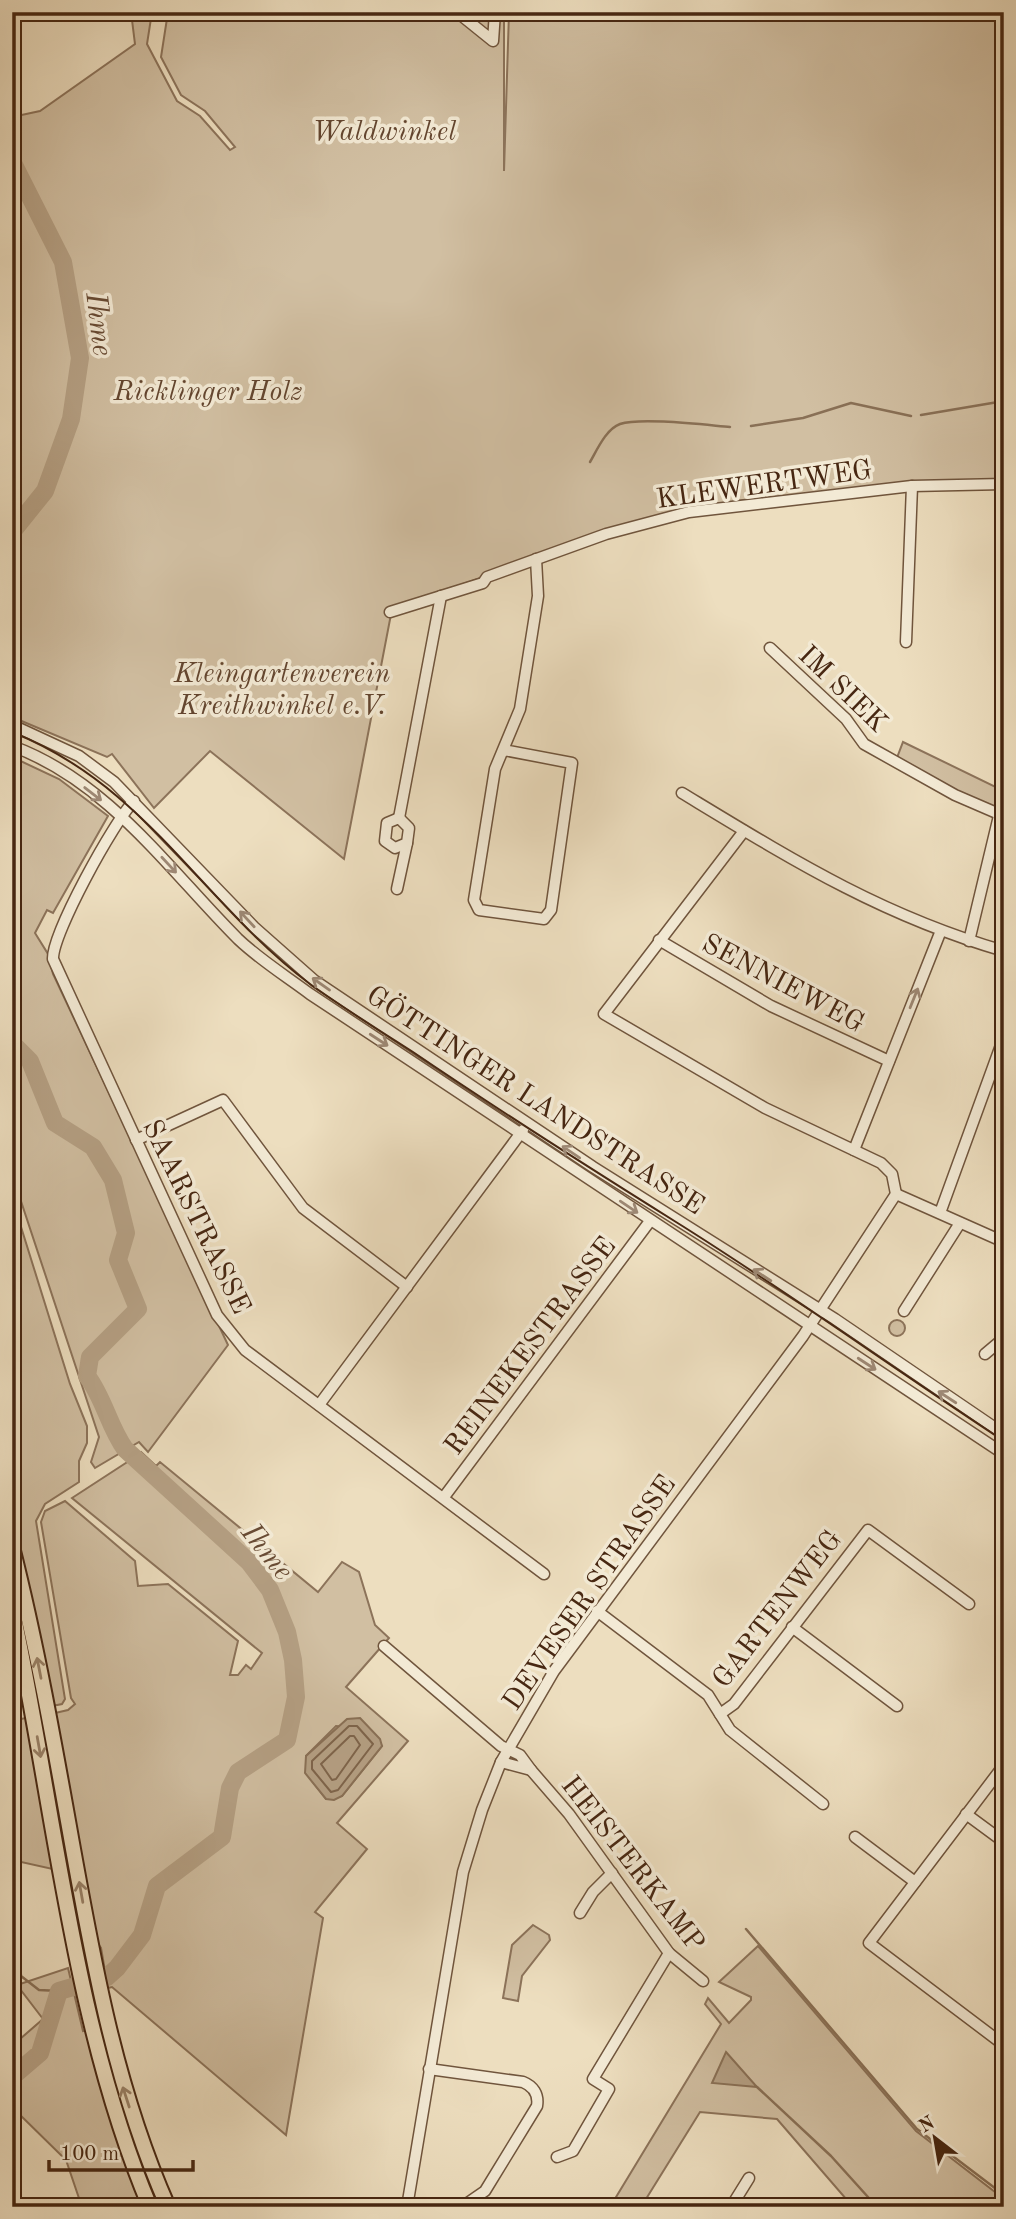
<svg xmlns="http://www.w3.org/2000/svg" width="1016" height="2219" font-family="'Old Standard TT',serif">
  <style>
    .green { fill: #d1bfa2; stroke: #8c735a; stroke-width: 2; fill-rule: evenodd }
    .water { fill: #b5a084; stroke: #897056; stroke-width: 2 }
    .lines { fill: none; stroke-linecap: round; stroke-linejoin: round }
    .shore { stroke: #7e644b; stroke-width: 2 }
    .stream { stroke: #897056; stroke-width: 2.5 }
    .river { stroke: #b5a084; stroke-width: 18 }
    .minor-casing { stroke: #70553d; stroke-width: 13 }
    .highway-casing { stroke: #472712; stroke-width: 18 }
    .minor { stroke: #f3ead5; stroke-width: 10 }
    .highway { stroke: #eddebf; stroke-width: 14 }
    .tram { stroke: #472712; stroke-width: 2 }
    .oneway { stroke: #9d8874 }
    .oneway2 { stroke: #9a8268 }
    .labels { text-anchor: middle; stroke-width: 7; stroke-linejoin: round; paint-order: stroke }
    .park-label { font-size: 28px; font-style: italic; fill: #63452f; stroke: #f3ead5 }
    .street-label { font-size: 28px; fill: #472712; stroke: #f3ead5 }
    .water-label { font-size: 30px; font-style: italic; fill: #684b34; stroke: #f3ead5 }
  </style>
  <rect width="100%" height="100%" fill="#eddebf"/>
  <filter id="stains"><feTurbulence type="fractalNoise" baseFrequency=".00286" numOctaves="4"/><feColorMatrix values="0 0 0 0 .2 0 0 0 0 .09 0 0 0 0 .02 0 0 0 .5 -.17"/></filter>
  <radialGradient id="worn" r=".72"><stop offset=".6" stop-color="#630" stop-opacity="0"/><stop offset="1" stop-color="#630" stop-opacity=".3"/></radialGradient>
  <g class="green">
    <path d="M131,12H152L147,44L177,101L200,116L230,150L235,147L205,111L181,95L161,57L168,12H504V171L509,12H1004V479L743,500L662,514L392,609L344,859L210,751L154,808L112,754L107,757L12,717V117L40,111L135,44Z"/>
    <path d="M903,742L1004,791L999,814L895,763Z"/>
    <path d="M12,757L59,779L108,816L53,913L47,910L35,933L48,954L53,974L228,1345L148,1452L139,1442L95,1468L91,1462L99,1437L12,1174Z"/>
    <path d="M12,1198L70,1384L87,1426V1443L79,1461V1482L45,1504L36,1521L65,1699L62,1704L52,1706L12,1518Z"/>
    <circle cx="897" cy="1328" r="8"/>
    <path d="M141,1452L156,1466L160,1462L318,1592L342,1562L359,1572L375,1625L389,1638L346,1687L408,1741L337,1823L367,1849L315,1912L323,1918L286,2135L112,1987L108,1988L101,1948L96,1941L55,1713L68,1710L75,1704L71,1698L41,1522L45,1511L65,1501L135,1561L138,1586L168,1584L238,1641L230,1675H238L246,1665L251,1669L262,1653L72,1498L132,1459C170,1497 244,1548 268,1592C279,1613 285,1636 290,1659L294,1655L289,1630L272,1589L250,1559L135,1457ZM336,1726L369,1729L382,1746L342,1796L326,1799L306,1773V1756Z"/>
    <path d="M30,1717L57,1870L21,1862L12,1777V1721Z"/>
    <path d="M533,1925L549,1935L550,1940L522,1976L518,2001L503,1998L512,1945Z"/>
    <path d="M758,1946L916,2131L1004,2199V2207H853L777,2119L700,2112L641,2207H610L721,2024L705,2004L708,1998L729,2023L751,2000V1997L719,1982Z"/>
    <path d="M68,1968L83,2031L89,2030L128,2169L144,2207H82L66,2160L12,2107V2046L43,2019L17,1985Z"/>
  </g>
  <g class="water">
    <path d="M360,1718L380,1739L382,1746L342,1796L334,1800L326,1799L305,1773L306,1756L347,1719Z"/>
    <path d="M726,2052L757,2087L712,2083Z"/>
  </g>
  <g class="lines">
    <g class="shore">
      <path d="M349,1726H357L373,1744L338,1790L331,1792L312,1769V1761Z"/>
      <path d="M350,1736H354L360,1745L336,1779L332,1780L321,1764Z"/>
    </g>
    <g class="stream">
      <path d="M921,415L1004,401"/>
      <path d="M751,426L803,418L851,403L911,416"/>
      <path d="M590,462C597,450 606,429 620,424C641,417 706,425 730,427"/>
      <path d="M746,1929L917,2129L1004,2195"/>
      <path d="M12,1931L17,1941L21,1976L39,1990L59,1991"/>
      <path d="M757,2087L831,2156L877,2207"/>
    </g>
    <g class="river">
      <path d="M12,161L63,262L80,358L71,419L45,491L12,532"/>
      <path d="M12,1043L30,1061L55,1123L93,1147L113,1180L126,1233L118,1260L138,1309L90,1357L87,1376C104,1398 109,1427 125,1449L249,1562L270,1590L287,1632L293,1660L296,1697L287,1740L238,1772L230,1788L222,1837L157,1886L142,1935L117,1968L107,1977L59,1991L40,2053L12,2077"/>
    </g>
    <defs>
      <g id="minor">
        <path d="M457,12L493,41L495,12"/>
        <path d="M390,612L483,583L487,577L606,534L689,512L912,486L1004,484"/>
        <path d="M906,642L912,486"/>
        <path d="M770,648L846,719L864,744L955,795L999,814"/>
        <path d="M12,725L79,756L114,782L254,927L315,981L593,1167L835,1319L1004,1434"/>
        <path d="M12,746C108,781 169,870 238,939C260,960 286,976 310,994L1004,1454"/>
        <path d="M504,750L572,763L551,910L544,919L479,910L474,900L495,769L520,709L538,596L536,559"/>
        <path d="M682,793C791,859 880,915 1004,951"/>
        <path d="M134,801C114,821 52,934 53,959L217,1315L245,1350L544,1574"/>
        <path d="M399,818L441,596"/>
        <path d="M399,818L409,828L407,843L395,848L385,841L387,823Z"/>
        <path d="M397,889L407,843"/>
        <path d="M659,940L771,1006L889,1061"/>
        <path d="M969,941L1004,795"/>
        <path d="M136,1140L223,1100L303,1208L407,1287"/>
        <path d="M854,1150L940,933"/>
        <path d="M896,1194L1004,1242"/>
        <path d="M940,1213L1004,1037"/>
        <path d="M904,1311L960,1223"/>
        <path d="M985,1354L1004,1338"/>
        <path d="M319,1405L523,1130"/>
        <path d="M444,1497L650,1221"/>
        <path d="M597,1611L708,1695L730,1730L823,1804"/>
        <path d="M792,1627L897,1706"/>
        <path d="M384,1646L501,1746L520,1755L531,1770L501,1762"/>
        <path d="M720,1714L734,1704L868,1530L969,1604"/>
        <path d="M1004,1765L869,1943L1004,2045"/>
        <path d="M531,1770L569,1814L669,1953L703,1981"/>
        <path d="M966,1814L1004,1842"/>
        <path d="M855,1837L915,1882"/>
        <path d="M580,1913L593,1892L612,1873"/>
        <path d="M429,2069L523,2082C533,2086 539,2094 537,2106L485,2191L469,2202"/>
        <path d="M557,2157L573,2151L609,2089L593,2079L669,1953"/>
        <path d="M407,2207L463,1872L482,1810L501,1762L554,1671L803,1336L896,1194L892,1174L881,1163L765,1108L604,1014L744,831"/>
        <path d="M731,2207L749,2178"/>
      </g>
      <g id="highway">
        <path d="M12,1547C37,1646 55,1748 73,1849C95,1971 117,2092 168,2207"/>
        <path d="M12,1608C54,1803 72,2023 150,2207"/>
      </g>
    </defs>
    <use href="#minor" class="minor-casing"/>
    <use href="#highway" class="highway-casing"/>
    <use href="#minor" class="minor"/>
    <use href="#highway" class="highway"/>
    <path class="tram" d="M12,732C147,786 201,902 310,984C343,1008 379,1030 413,1052C500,1111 588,1167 676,1222C788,1292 894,1369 1004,1441"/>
  </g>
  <defs><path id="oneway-shaft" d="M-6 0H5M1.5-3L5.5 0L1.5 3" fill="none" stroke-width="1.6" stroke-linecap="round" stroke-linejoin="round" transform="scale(1.75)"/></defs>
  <g class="oneway">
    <use href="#oneway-shaft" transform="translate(93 794) rotate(38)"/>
    <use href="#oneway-shaft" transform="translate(169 865) rotate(47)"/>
    <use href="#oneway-shaft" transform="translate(247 919) rotate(-133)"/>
    <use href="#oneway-shaft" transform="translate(321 984) rotate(-145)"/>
    <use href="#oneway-shaft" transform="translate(914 998) rotate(-68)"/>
    <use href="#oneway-shaft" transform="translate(379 1040) rotate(33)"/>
    <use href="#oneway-shaft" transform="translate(571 1152) rotate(-146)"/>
    <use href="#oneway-shaft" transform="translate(629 1207) rotate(34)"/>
    <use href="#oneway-shaft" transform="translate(762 1275) rotate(-147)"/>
    <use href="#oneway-shaft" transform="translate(867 1364) rotate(33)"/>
    <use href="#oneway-shaft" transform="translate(947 1397) rotate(-147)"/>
  </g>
  <g class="oneway2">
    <use href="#oneway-shaft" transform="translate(39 1668) rotate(-101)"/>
    <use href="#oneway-shaft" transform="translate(39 1747) rotate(80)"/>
    <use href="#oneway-shaft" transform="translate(81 1892) rotate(-100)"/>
    <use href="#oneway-shaft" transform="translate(126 2097) rotate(-108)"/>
  </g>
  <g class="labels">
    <g class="park-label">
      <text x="384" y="140">Waldwinkel</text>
      <text x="208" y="400">Ricklinger Holz</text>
      <text x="282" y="682">Kleingartenverein<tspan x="282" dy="32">Kreithwinkel e.V.</tspan></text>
    </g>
    <g class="street-label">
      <text transform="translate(764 483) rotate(-8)" y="10">KLEWERTWEG</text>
      <text transform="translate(844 688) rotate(44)" y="10">IM SIEK</text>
      <text transform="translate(784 982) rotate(28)" y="10">SENNIEWEG</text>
      <text transform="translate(536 1099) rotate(33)" y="10">GÖTTINGER LANDSTRASSE</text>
      <text transform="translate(198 1216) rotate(64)" y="10">SAARSTRASSE</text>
      <text transform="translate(529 1345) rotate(-53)" y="10">REINEKESTRASSE</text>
      <text transform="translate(588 1592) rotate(-55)" y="10">DEVESER STRASSE</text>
      <text transform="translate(776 1608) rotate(-52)" y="10">GARTENWEG</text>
      <text transform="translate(634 1863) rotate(52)" y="10">HEISTERKAMP</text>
    </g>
    <g class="water-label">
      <text transform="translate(100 324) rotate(83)" y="10">Ihme</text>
      <text transform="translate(268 1551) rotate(51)" y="10">Ihme</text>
    </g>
  </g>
  <rect width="1016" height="2219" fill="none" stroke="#eddebf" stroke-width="42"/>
  <rect x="14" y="14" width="988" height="2191" fill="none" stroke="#472712" stroke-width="3.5"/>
  <rect x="21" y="21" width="974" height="2177" fill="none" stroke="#472712" stroke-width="2"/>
  <g transform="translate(935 2138) rotate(329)" stroke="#f3ead5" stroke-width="5" paint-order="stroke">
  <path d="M0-5L12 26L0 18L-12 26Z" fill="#472712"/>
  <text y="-10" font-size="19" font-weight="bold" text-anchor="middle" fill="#472712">N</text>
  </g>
  <path d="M49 2160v10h144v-10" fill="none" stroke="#472712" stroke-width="3.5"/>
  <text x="60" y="2160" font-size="21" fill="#472712" stroke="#f3ead5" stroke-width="5" paint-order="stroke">100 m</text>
  <rect width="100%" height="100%" filter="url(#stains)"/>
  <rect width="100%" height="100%" fill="url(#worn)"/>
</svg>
